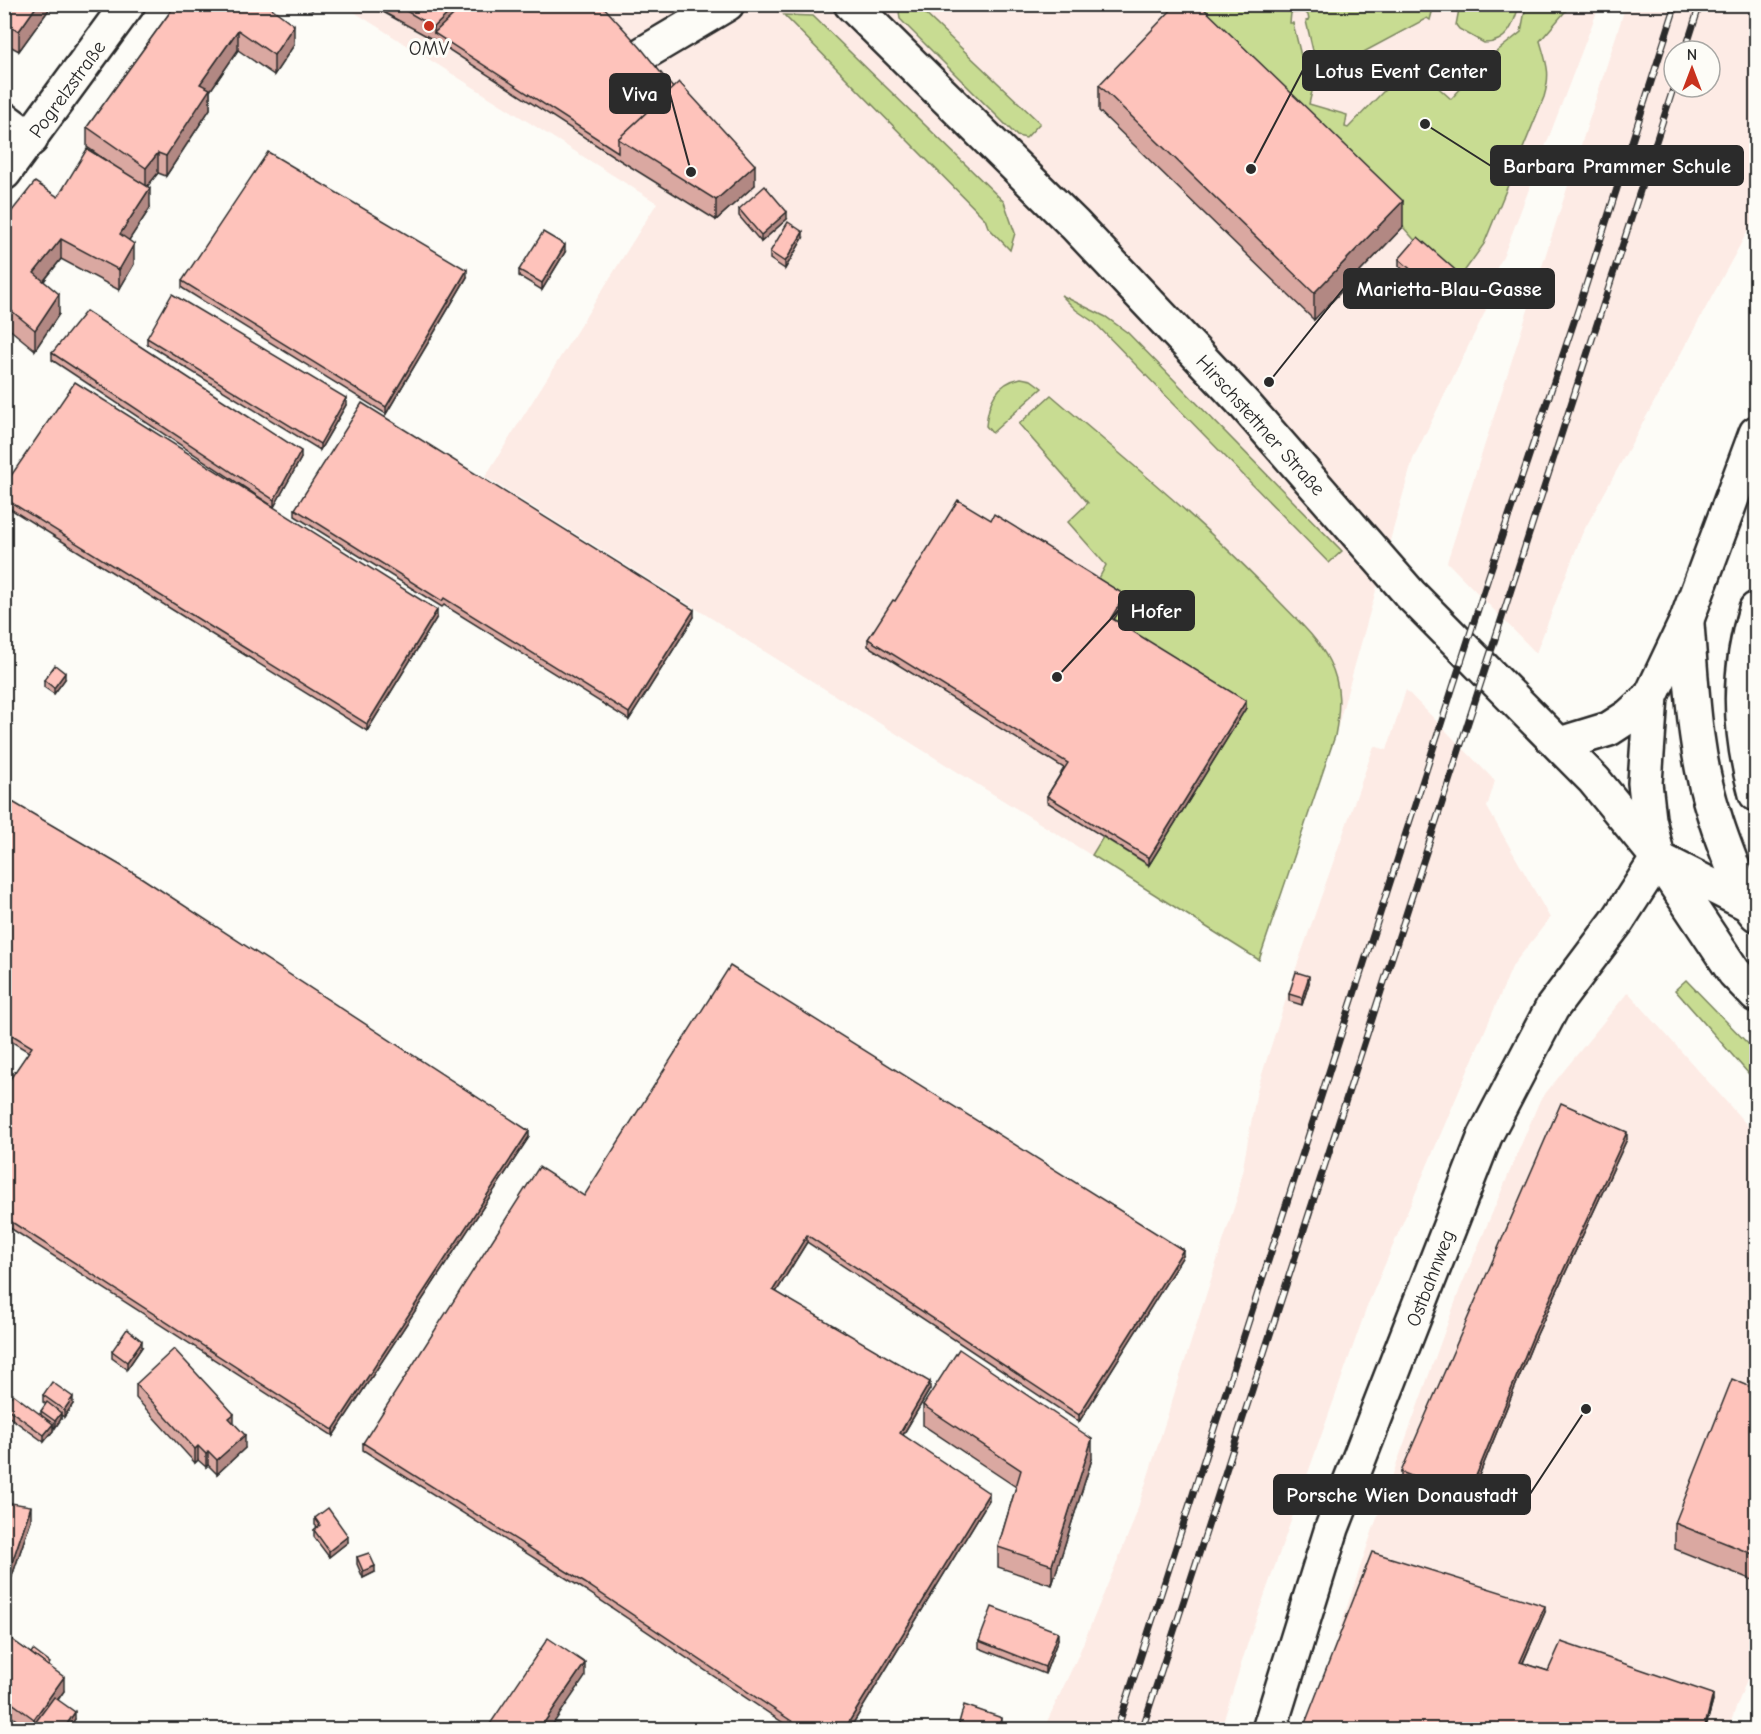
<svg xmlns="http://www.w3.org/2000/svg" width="1761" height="1734" font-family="'Comic Neue',sans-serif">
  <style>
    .built { fill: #fdebe5; fill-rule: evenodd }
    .green { fill: #c8dc92; stroke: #7a845e; stroke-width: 1.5 }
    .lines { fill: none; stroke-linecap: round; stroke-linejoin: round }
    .minor-casing { stroke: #2b2b2b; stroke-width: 38 }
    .major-casing { stroke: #2b2b2b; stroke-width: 38 }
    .highway-casing { stroke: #2b2b2b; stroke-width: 38 }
    .minor { stroke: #fdfcf7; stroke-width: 33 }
    .major { stroke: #fdfcf7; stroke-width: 33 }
    .highway { stroke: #fdfcf7; stroke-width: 33 }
    .rail-casing { stroke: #2b2b2b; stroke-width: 7 }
    .rail { stroke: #fdfcf7; stroke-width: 4.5; stroke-dasharray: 14; stroke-linecap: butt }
    .wall { fill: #daa8a1; stroke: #2b2b2b; stroke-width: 1.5 }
    .shaded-wall { fill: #b28883; stroke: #2b2b2b; stroke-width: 1.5 }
    .building { fill: #fec3bb; stroke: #2b2b2b; stroke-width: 1.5 }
    .poi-dot { fill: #c8321e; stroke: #fdfcf7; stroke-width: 2 }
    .labels { text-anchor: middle; stroke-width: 6; stroke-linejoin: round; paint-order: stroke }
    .poi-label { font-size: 20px; fill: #2b2b2b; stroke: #fdfcf7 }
    .street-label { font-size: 20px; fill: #2b2b2b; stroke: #fdfcf7 }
    .leader { fill: none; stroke: #2b2b2b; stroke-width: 2 }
    .callout-dot { fill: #2b2b2b; stroke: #fdfcf7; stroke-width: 2 }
    .callout { fill: #2b2b2b; stroke: #2b2b2b; stroke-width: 2 }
    .callout-label { font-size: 21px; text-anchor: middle; font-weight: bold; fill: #fff }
  </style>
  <rect width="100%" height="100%" fill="#fdfcf7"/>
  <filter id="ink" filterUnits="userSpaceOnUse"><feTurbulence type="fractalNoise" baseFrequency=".0167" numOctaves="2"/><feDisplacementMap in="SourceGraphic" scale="12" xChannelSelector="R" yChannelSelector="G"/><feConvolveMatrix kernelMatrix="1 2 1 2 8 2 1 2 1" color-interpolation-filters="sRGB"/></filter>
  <g filter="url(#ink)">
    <g class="built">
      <path d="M1580,4L1598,9L1503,257L1478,301L1486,310L1413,459L1335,736L1259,960L485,477L657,203L343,5Z"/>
      <path d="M1626,5H1756V216L1582,534L1536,653L1447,562ZM1674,51H1710V87H1674Z"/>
      <path d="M1406,690L1495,781L1487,807L1550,918L1513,965L1368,1304L1249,1639L1221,1729L1043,1730L1078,1656L1133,1523L1238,1195L1257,1090L1295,971L1374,746L1387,750Z"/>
      <path d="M1628,992L1756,1135V1656L1728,1729L1306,1730L1373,1529L1460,1289L1540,1100Z"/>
    </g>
    <g class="green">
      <path d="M902,4L916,5L1040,123L1026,138L1017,136L900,19L899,11Z"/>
      <path d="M1460,4H1519V5C1514,24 1508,43 1484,43L1459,29L1456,25Z"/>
      <path d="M1569,4L1570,6L1540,41C1547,65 1551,73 1544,97L1484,244L1458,280L1418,244L1403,227L1172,5H1434L1430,20L1427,18L1358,55L1352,72L1315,59L1306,21L1309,20L1308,15L1305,12L1291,13L1290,23H1293L1304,68L1316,75L1309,104L1347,115L1345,127L1348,128L1411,63L1451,99L1493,54L1496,57V52L1521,32L1526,5Z"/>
      <path d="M784,15L813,16L1004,202L1015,233L1010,250L988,227L985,219Z"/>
      <path d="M1061,295L1106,317L1128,333L1342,551L1329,563L1095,323L1076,310Z"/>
      <path d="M1021,378L1031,380L1042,388L992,433L986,426C988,402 996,383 1021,378Z"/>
      <path d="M1051,395C1128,461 1206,524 1276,598C1294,617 1317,637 1329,661C1342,686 1340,709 1335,736L1259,960L1092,855L1103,837L1148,865L1111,624L1096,584L1106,565L1068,522L1088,503L1019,424Z"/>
      <path d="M1686,980L1755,1051L1756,1050V1082L1675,990Z"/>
    </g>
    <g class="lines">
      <defs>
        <g id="minor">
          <path d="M641,55L727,4"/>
          <path d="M4,119L31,139"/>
          <path d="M4,173L128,4"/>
          <path d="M1687,624C1692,687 1694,753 1714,814C1723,845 1736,875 1748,904"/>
          <path d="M1560,744L1609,729L1629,716L1651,696"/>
          <path d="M1269,1730L1332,1528L1485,1136L1552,1008L1618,920L1658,858L1649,819L1645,783L1651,696L1686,622L1756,433"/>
        </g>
        <g id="major">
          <path d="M851,4L1075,225L1245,405L1410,594L1594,780L1658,858L1734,972L1756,995"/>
          <path d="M1659,859L1748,904L1756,914"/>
        </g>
        <path id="highway" d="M1756,609C1737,670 1739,733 1756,794"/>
      </defs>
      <use href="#minor" class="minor-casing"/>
      <use href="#major" class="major-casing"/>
      <use href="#highway" class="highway-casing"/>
      <use href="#minor" class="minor"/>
      <use href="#major" class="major"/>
      <use href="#highway" class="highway"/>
      <defs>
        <g id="rail">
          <path d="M1685,51L1700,4"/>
          <path d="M1117,1730L1490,572L1579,307L1676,4"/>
          <path d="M1142,1730L1674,86"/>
        </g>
      </defs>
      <use href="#rail" class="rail-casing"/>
      <use href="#rail" class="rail"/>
    </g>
    <g class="wall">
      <path d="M4,4H53L19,51L4,43Z"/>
      <path d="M176,4L294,45L274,75L238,50L210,91V109L166,176L158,173L147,186L150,208L129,240L134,264L119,290L61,259L44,281L59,314L35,350L8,328L4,221L58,197L114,166L87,147V127Z"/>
      <path d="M302,4H316L312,10Z"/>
      <path d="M383,4H464V5L673,88L755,185L716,220L618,159L434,40L383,12Z"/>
      <path d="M1099,85L1403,227L1314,320L1099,111Z"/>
      <path d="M739,209L787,219L761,242L739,216Z"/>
      <path d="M803,238L785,269L770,259V252Z"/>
      <path d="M565,252L542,290L519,276V270Z"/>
      <path d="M1399,259L1461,282L1442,304L1399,266Z"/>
      <path d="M467,277L386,414L182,288V281Z"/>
      <path d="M147,338L346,405L320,450L147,344Z"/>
      <path d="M52,353L301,458L274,507L52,360Z"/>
      <path d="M4,486L437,617L367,731L4,505Z"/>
      <path d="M295,509L694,617L629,720L444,605L442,607L295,516Z"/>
      <path d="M991,520L1125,602L1114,619L1246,708L1149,865L1047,802V796L1064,768L868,646V639L895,601Z"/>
      <path d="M65,679L54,694L44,687V680Z"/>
      <path d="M4,797L529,1137L333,1436L4,1224V1063L8,1083L29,1052L4,1037Z"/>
      <path d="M1309,983L1302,1005L1289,1001V994Z"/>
      <path d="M1627,1139L1533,1343L1467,1505L1401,1479V1472Z"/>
      <path d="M584,1196L1183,1256L1079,1422L807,1242L776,1292L930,1389L903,1435L989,1500L849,1730H794L585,1590L363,1450V1443Z"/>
      <path d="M142,1347L127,1369L112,1358V1351Z"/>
      <path d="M136,1384L234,1423L245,1448L217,1474L208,1465L206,1467L198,1460L195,1463L136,1398Z"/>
      <path d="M1756,1389V1578L1755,1581L1675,1549V1523Z"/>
      <path d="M43,1395L73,1404L64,1417L61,1415V1419L55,1428L53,1426V1431L44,1442L4,1413V1404L41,1415V1411L46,1404L43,1402Z"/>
      <path d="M923,1405L1092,1459L1052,1585L998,1567V1547L1016,1487L923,1425Z"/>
      <path d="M4,1502L31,1520L7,1591L4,1590Z"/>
      <path d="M315,1518L348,1542L329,1557L314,1537V1530L317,1527L315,1525Z"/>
      <path d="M357,1557L375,1572L363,1578L357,1564Z"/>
      <path d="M1545,1612L1523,1663L1548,1671L1713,1701L1705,1730H1304V1726Z"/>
      <path d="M4,1634L50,1667L64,1691L58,1700L75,1719L68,1730H30L4,1711Z"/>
      <path d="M1058,1639L1045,1674L979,1648V1641Z"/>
    </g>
    <g class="shaded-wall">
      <path d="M38,4H53L19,51V31Z"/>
      <path d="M458,4H464V12L434,33V27Z"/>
      <path d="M294,25V45L274,75V55Z"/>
      <path d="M238,30V50L210,91V109L166,176V156L200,84Z"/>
      <path d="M158,153V173L146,188V168Z"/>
      <path d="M755,165V185L716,220V200Z"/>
      <path d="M150,188V208L120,254V234Z"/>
      <path d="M1403,201V227L1314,320V293Z"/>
      <path d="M787,212V219L761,242V235Z"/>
      <path d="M803,232V238L785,269V262Z"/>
      <path d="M61,239V259L34,293V273Z"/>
      <path d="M134,244V264L119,290V270Z"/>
      <path d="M565,245V252L542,290V283Z"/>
      <path d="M467,270V277L386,414V407Z"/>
      <path d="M1461,275V282L1442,304V297Z"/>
      <path d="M59,294V314L35,350V330Z"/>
      <path d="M8,308V328L4,332V311Z"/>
      <path d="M346,398V405L320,450V444Z"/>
      <path d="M301,451V458L274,507V500Z"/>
      <path d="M1125,595V602L1111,624V618Z"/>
      <path d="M437,610V617L367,731V724Z"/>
      <path d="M694,610V617L629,720V713Z"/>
      <path d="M65,673V679L54,694V688Z"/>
      <path d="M1246,701V708L1149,865V858Z"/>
      <path d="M1309,976V983L1302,1005V998Z"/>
      <path d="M8,1066V1092L4,1096V1070Z"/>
      <path d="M529,1131V1137L333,1436V1430Z"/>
      <path d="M1627,1132V1139L1533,1343L1467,1505V1498L1533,1336Z"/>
      <path d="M807,1235V1242L773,1297V1290Z"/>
      <path d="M1183,1250V1256L1079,1422V1415Z"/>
      <path d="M142,1341V1347L127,1369V1362Z"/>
      <path d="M930,1382V1389L900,1440V1433Z"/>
      <path d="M73,1397V1404L64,1417V1410Z"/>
      <path d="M61,1413V1419L55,1428V1421Z"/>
      <path d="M234,1414V1428L229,1418Z"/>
      <path d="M53,1424V1431L44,1442V1435Z"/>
      <path d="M245,1435V1448L217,1474V1460Z"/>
      <path d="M1092,1439V1459L1052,1585V1565Z"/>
      <path d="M198,1446V1460L195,1463V1449Z"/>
      <path d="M208,1451V1465L206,1467V1454Z"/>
      <path d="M989,1493V1500L849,1730H844Z"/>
      <path d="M31,1506V1520L7,1591V1577Z"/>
      <path d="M348,1536V1542L329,1557V1551Z"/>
      <path d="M1756,1552V1578L1755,1581V1555Z"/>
      <path d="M375,1566V1572L363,1578V1571Z"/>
      <path d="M1545,1606V1612L1520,1669V1662Z"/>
      <path d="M1058,1632V1639L1045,1674V1667Z"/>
      <path d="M585,1663V1677L549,1730H539Z"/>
      <path d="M64,1677V1691L37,1727V1725L35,1723V1730H34V1719Z"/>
      <path d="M1713,1694V1701L1705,1730H1704Z"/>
      <path d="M75,1712V1719L68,1730H63Z"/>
      <path d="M1002,1718V1730H998Z"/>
    </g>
    <g class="building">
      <path d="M4,4H38L19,31L4,23Z"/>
      <path d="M176,4H266L294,25L274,55L238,30L200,84L210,89L166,156L158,153L146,168L87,127Z"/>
      <path d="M394,4H458L434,27Z"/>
      <path d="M465,4H601L641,48L673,88L618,139V152L434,33Z"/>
      <path d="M1177,4H1199L1403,201L1314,293L1099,85Z"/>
      <path d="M679,82L755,165L716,200L618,139Z"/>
      <path d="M87,149L150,188L120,234L134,244L119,270L61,239L34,273L59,294L35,330L8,308L4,311V221L35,182L58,197Z"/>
      <path d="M268,152L467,270L386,407L182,281Z"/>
      <path d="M765,186L787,212L761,235L739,209Z"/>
      <path d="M788,222L803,232L785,262L770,252Z"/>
      <path d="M543,232L565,245L542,283L519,270Z"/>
      <path d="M1418,237L1461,275L1442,297L1399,259Z"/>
      <path d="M172,294L346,398L320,444L147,338Z"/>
      <path d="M86,311L301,451L274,500L52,353Z"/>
      <path d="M75,382L437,610L367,724L4,498V486Z"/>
      <path d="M362,403L694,610L629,713L444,598L442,601L295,509Z"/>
      <path d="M958,500L991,520L994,514L1125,595L1111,618L1246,701L1149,858L1047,796L1068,763L868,639L893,600L895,601Z"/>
      <path d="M55,665L65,673L54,688L44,680Z"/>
      <path d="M4,797L142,878L529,1131L333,1430L4,1217V1088L32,1047L4,1030Z"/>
      <path d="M730,966L1183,1250L1079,1415L807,1235L773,1290L930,1382L900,1433L989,1493L844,1730H805L585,1583L363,1443L539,1167L584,1196Z"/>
      <path d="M1296,972L1309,976L1302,998L1289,994Z"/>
      <path d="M1561,1103L1627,1132L1533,1336L1467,1498L1401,1472Z"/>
      <path d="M127,1329L142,1341L127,1362L112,1351Z"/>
      <path d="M174,1349L234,1414L229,1418L245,1435L217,1460L208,1451L206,1454L198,1446L195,1449L136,1384Z"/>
      <path d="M959,1349L1092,1439L1052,1565L998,1547L1021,1470L923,1405Z"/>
      <path d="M1732,1379L1756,1389V1552L1755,1555L1675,1523Z"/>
      <path d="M52,1382L73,1397L64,1410L43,1395Z"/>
      <path d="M13,1394L53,1424L44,1435L4,1406V1404Z"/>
      <path d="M47,1402L61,1413L55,1421L41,1411Z"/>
      <path d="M4,1502L31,1506L7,1577L4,1576Z"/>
      <path d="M328,1508L348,1536L329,1551L314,1530L320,1525L315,1518Z"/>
      <path d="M1372,1552L1545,1606L1520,1662L1548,1671L1561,1642L1713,1694L1704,1730H1314L1304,1726Z"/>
      <path d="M369,1553L375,1566L363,1571L357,1557Z"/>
      <path d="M992,1607L1058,1632L1045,1667L979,1641Z"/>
      <path d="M4,1634L64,1677L34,1719L4,1697Z"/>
      <path d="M548,1638L585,1663L539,1730H486Z"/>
      <path d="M33,1650L50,1663L48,1666L31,1653Z"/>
      <path d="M54,1697L75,1712L63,1730H38L35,1728L37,1725L35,1723Z"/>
      <path d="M964,1705L1002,1718L998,1730H957Z"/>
    </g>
  </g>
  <circle class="poi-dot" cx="429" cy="26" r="6"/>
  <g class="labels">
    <g class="poi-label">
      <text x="429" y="55">OMV</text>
    </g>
    <g class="street-label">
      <text transform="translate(67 89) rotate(-54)" y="7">Pogrelzstraße</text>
      <text transform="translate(1261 425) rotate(48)" y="7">Hirschstettner Straße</text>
      <text transform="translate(1430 1278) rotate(-69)" y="7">Ostbahnweg</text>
    </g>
  </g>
  <path class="leader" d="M1251 169L1303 70M691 172L670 94M1425 124L1491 166M1269 382L1344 288M1057 677L1119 610M1586 1409L1530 1494"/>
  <g class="callout-dot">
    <circle cx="1251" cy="169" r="6"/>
    <circle cx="691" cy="172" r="6"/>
    <circle cx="1425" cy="124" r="6"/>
    <circle cx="1269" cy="382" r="6"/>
    <circle cx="1057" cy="677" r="6"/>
    <circle cx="1586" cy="1409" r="6"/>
  </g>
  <g class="callout">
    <rect x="1303" y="51" width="197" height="39" rx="6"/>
    <rect x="610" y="74" width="60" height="39" rx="6"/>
    <rect x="1491" y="146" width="252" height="39" rx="6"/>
    <rect x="1344" y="269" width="210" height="39" rx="6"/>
    <rect x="1119" y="591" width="75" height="39" rx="6"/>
    <rect x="1274" y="1475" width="256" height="39" rx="6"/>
  </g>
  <g class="callout-label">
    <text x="1401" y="78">Lotus Event Center</text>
    <text x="640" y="101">Viva</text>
    <text x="1617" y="173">Barbara Prammer Schule</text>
    <text x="1449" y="296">Marietta-Blau-Gasse</text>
    <text x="1156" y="618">Hofer</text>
    <text x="1402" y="1502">Porsche Wien Donaustadt</text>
  </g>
  <rect width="1761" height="1734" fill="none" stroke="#fdfcf7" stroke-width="24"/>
  <rect x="12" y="12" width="1737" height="1710" fill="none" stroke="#2b2b2b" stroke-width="2" filter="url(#ink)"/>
  <g transform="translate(1692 69)"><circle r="28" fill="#fdfcf7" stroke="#a9a8a5" stroke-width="1.5"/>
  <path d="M0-4.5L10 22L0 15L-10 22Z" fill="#c8321e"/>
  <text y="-9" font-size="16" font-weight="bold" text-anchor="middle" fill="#2b2b2b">N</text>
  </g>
</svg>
